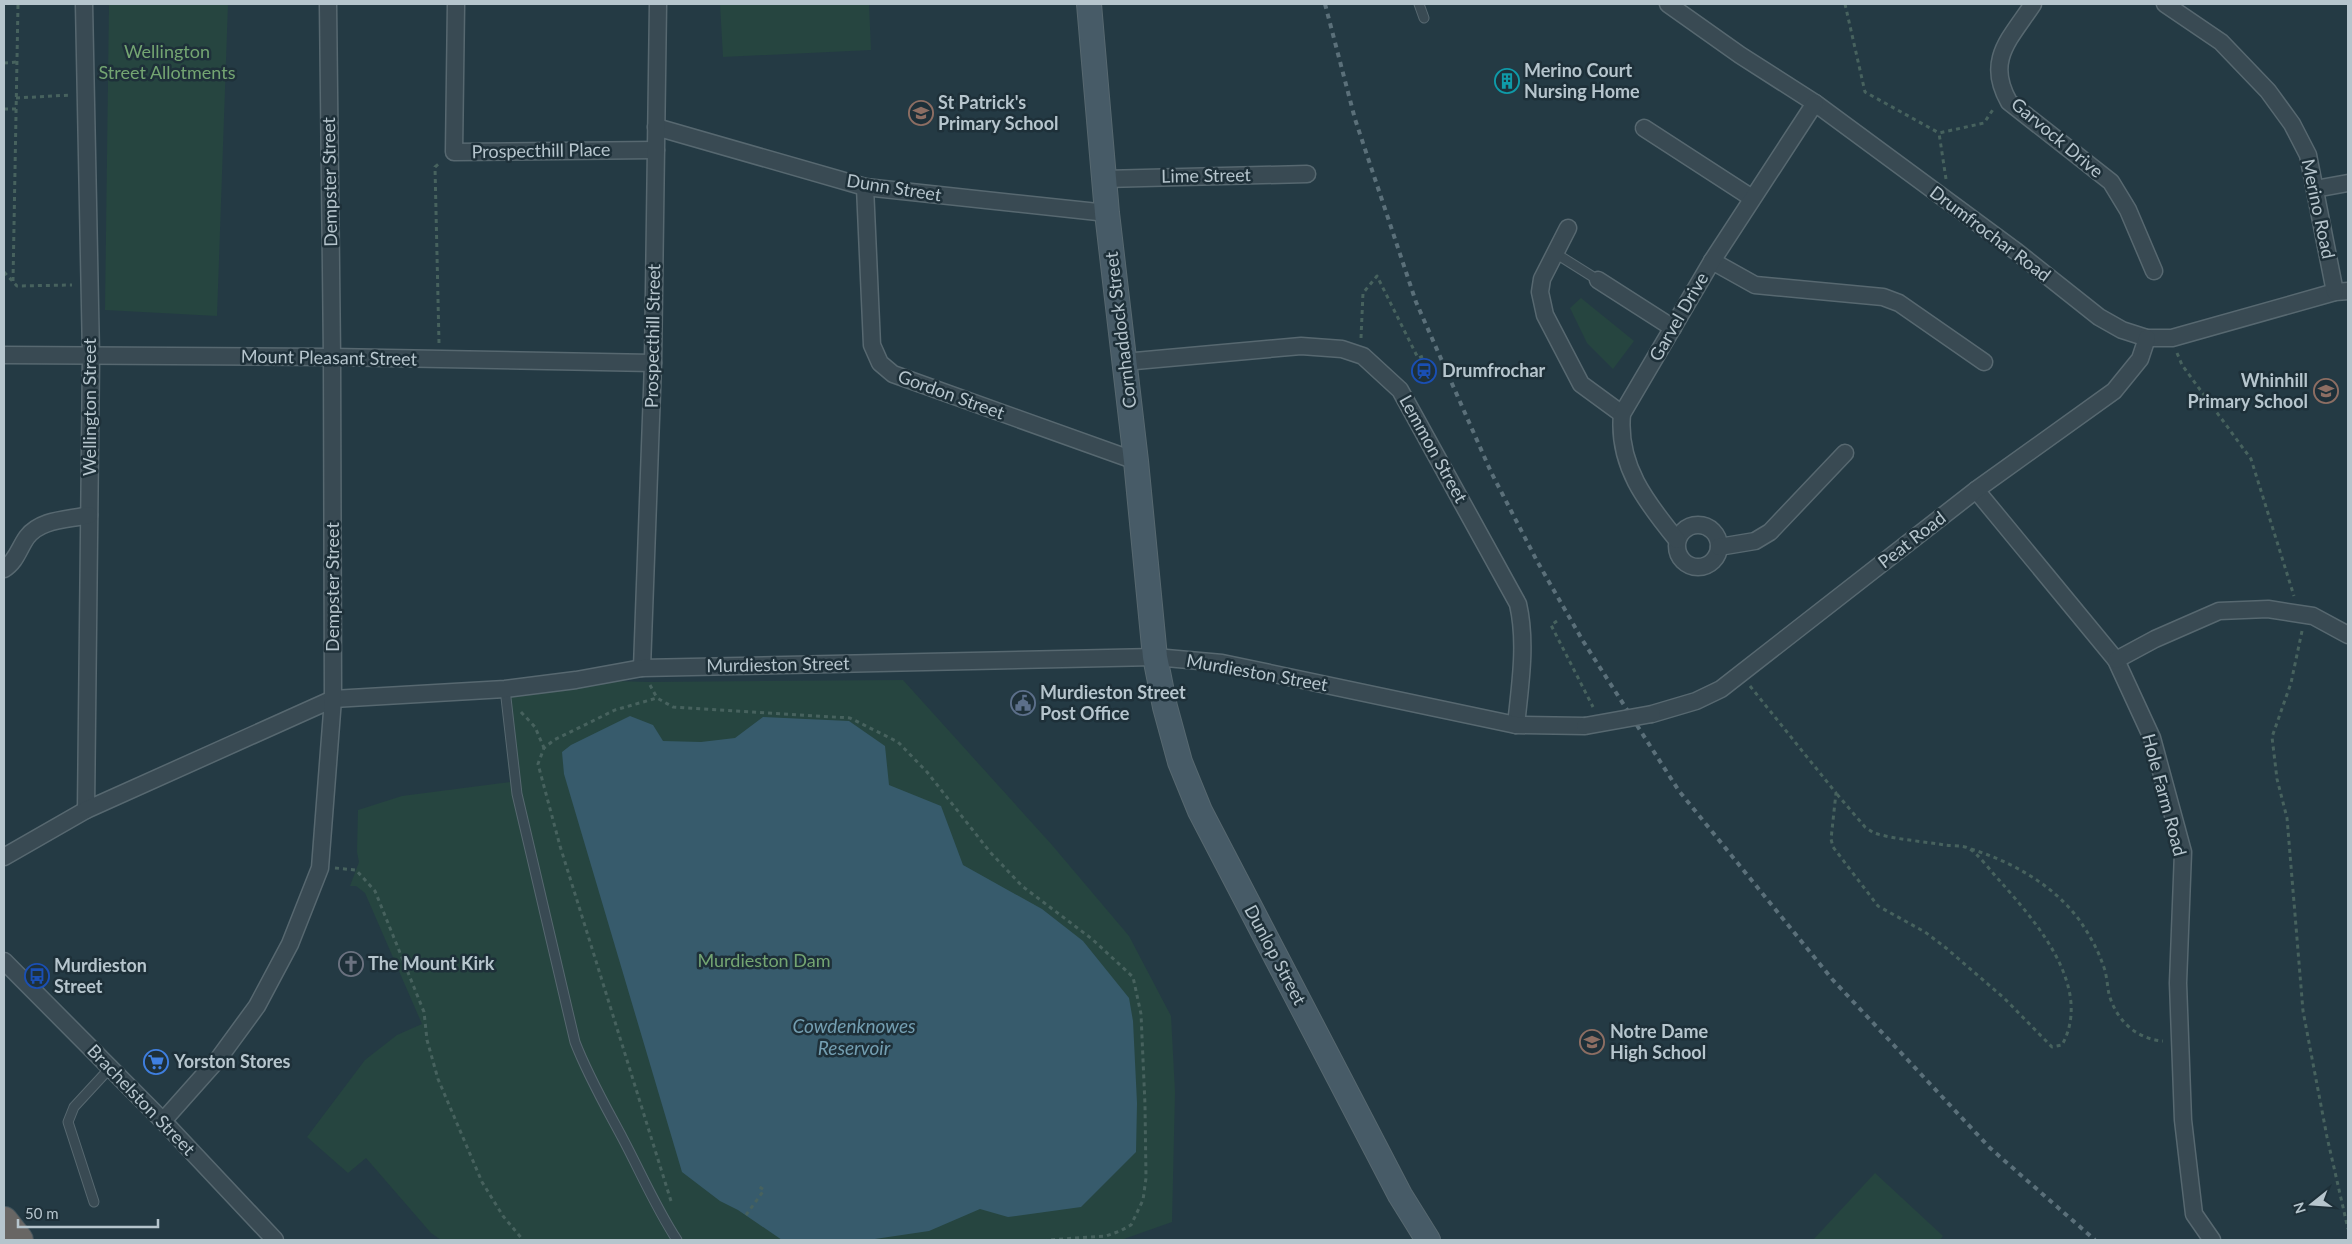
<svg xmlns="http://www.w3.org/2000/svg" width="2352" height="1244" font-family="Lato,sans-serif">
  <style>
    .green { fill: #264540 }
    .water { fill: #375b6c }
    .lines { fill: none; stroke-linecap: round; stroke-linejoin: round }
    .service-casing { stroke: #576870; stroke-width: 11 }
    .minor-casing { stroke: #576870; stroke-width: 19 }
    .secondary-casing { stroke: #576870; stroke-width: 26 }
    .trunk-casing { stroke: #44555d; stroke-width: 30 }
    .path { stroke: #47625e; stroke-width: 3; stroke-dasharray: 4 4; stroke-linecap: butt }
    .service { stroke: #394a53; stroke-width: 9 }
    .minor { stroke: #394a53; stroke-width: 16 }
    .secondary { stroke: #475b67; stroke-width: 24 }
    .trunk { stroke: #686664; stroke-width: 28 }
    .rail { stroke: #5b707a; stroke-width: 4; stroke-dasharray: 5 5; stroke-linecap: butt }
    .minor-bridge-casing { stroke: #576870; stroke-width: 19; stroke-linecap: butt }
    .minor-bridge { stroke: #394a53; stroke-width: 16 }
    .labels { text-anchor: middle; stroke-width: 5; stroke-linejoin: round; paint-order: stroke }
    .park-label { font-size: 18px; fill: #74a572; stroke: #1e3039 }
    .poi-label { font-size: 18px; font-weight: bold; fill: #b6c5cd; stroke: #1e3039; text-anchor: start }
    .street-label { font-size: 18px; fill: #b6c5cd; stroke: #1e3039 }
    .water-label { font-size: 19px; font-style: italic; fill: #749fb2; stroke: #1e3039 }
  </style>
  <rect width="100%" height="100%" fill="#243a44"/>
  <g class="green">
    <path d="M109,4H228L217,316L105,310Z"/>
    <path d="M720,4H869L871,50L723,57Z"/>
    <path d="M1581,298L1634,341L1613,369L1587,343L1570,308Z"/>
    <path d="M576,680L650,682L903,680L1052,845L1129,936L1171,1016L1175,1092L1172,1222L1121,1240H441L431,1233L366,1158L348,1173L307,1137L365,1060L397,1035L422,1024L365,893L356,886H350L359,862L357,852L358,810L402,796L510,782L503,714L516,687Z"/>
    <path d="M1875,1173L1943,1236L1940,1240H1813Z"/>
  </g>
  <path class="water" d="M630,716L653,725L663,741L701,742L735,738L763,717L849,721L885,746L889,785L941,806L963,865L1042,909L1083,941L1129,998L1133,1021L1137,1103L1136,1152L1081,1207L1008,1217L980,1209L929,1231L868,1240H782L738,1210L720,1201L682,1172L564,774L562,752L571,745Z"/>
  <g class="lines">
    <defs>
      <g id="service">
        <path d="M1419,4L1424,18"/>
        <path d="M1555,253L1598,280"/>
        <path d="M505,689L517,794L575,1042C588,1076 606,1107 623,1139C641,1173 656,1208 677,1240"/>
        <path d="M94,1202L68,1122L74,1107L110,1068"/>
      </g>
      <g id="minor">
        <path d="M84,4L91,356L86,810"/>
        <path d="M456,4L454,152L656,150"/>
        <path d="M1668,4L1740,55L1815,103L2017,252L2099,317L2122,330L2147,338H2172L2335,292L2348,291"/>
        <path d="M2033,4C2010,39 1985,60 2009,102L2111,182L2128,210L2154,271"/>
        <path d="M2165,4L2221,42L2268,91L2292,124L2308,155L2335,292"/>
        <path d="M656,127L865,187L1107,213"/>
        <path d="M1644,128L1752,198"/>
        <path d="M1104,179L1307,174"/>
        <path d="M865,187L872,345L880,363L893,374L1136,461"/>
        <path d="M2315,189L2348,183"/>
        <path d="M1568,228L1542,279L1540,292L1545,315L1581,384L1622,414"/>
        <path d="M1712,261L1755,285L1883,297L1899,303L1984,362"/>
        <path d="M1598,280L1673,328"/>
        <path d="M4,355L332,357L653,363"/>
        <path d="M1124,362L1301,346L1342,349L1363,356L1400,390L1518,604C1527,643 1520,686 1516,725"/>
        <path d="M1976,490L2116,660L2152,738L2183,852L2178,983L2183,1120L2194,1214L2212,1240"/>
        <circle cx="1698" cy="546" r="21"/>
        <path d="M1677,540C1646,502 1617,465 1622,414L1712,261L1815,103"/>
        <path d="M1719,547L1755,541L1770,532L1845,453"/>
        <path d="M4,569C16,562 19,548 27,537C41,519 67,520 89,515"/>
        <path d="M2116,660L2155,639L2219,611L2268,609L2313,616L2348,635"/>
        <path d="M642,668L653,363L658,4"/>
        <path d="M1652,714L1696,701L1721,689L1976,490L2114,391L2140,359L2147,338"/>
        <path d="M4,857L86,810L333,699L505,689L576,680L642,668L1155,657L1222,663L1516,725L1585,726"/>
        <path d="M4,961L163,1121L275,1240"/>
        <path d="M163,1121L219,1058L257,1006L290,944L320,868L333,699L332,357L328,4"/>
      </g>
      <path id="secondary" d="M1089,4L1107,213L1136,461L1155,657L1165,707L1180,762L1200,811L1400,1195L1428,1240"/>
      <path id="trunk" d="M4,1221L19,1240"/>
    </defs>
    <use href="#service" class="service-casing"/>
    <use href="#minor" class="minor-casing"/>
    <use href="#secondary" class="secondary-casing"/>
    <use href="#trunk" class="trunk-casing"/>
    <g class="path">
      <path d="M1845,4L1865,92L1939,133"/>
      <path d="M4,63L17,62"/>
      <path d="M16,98L71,95"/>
      <path d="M4,109H16"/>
      <path d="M1946,179L1939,133L1984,123L1994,108"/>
      <path d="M4,272L17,286L72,285"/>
      <path d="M13,281L18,4"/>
      <path d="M1361,338L1363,293L1377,276L1418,358L1423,356"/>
      <path d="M439,343L435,167L441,162"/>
      <path d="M2177,353L2182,365L2251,459L2294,596"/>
      <path d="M1557,621L1551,625L1593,707"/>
      <path d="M2302,631L2291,683L2272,737L2277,779L2287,818L2303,1011L2327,1137L2348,1229"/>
      <path d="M650,685L657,698"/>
      <path d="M1750,686L1836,793L1831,839L1833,847L1878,906L1925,932L1946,948L2004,998L2052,1047L2062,1045C2094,987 2035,921 2000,881C1992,873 1977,852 1968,848C1962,845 1952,846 1945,845C1922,841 1897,840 1874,833L1865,827L1836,793"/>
      <path d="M521,712L535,727L544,748"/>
      <path d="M1971,849C2012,862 2054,885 2080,921C2089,934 2098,950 2103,965C2107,974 2107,985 2109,994C2116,1020 2136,1039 2163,1041"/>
      <path d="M335,868L356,870L375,891L424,1012L427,1040L438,1079L482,1182L503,1216L523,1240"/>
      <path d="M671,1201L560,846L538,764L544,748L554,740L615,710L657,698L673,707L850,718L898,742L927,772L990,852L1022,886L1092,939L1133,977L1141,1014L1145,1105L1146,1178L1143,1200L1131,1225L1120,1231L1106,1236L1047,1240"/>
      <path d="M746,1215L764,1190L758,1186"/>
    </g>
    <use href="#service" class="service"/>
    <use href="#minor" class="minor"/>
    <use href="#secondary" class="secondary"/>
    <use href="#trunk" class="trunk"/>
    <path class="rail" d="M1325,4L1355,119L1416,302L1491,472L1537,561L1583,641L1679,791L1832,979L1990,1148L2095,1240"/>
    <defs>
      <path id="minor-bridge" d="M1585,726L1652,714"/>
    </defs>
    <use href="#minor-bridge" class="minor-bridge-casing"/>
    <use href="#minor-bridge" class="minor-bridge"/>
  </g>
  <defs>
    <symbol id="building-ring" viewBox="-11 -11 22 22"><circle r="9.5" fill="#1e3039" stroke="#0f9aa8" stroke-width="1.5"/><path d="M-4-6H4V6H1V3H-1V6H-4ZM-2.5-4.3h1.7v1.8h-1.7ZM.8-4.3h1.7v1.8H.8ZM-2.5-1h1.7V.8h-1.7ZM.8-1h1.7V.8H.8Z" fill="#0f9aa8"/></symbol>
    <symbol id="school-ring" viewBox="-11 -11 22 22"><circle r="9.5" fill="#1e3039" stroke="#8d6e63" stroke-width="1.5"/><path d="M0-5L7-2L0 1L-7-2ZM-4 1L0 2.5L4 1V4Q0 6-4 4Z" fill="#8d6e63"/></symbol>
    <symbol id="station-ring" viewBox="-11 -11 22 22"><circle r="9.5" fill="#1e3039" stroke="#1a4fb4" stroke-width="1.5"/><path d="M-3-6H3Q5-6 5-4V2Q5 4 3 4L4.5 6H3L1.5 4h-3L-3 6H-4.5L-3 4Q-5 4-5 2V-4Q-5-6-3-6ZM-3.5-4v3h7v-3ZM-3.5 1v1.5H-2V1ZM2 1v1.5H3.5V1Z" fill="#1a4fb4"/></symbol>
    <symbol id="civic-ring" viewBox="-11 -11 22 22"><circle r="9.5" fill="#1e3039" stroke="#5c6f8a" stroke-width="1.5"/><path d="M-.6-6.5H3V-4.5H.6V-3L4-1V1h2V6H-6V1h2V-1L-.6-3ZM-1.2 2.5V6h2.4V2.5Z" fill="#5c6f8a"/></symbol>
    <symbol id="church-ring" viewBox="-11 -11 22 22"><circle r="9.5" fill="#1e3039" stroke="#6b7280" stroke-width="1.5"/><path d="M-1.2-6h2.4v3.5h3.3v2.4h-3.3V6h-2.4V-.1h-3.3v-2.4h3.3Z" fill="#6b7280"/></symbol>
    <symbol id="bus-ring" viewBox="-11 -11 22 22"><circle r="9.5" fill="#1e3039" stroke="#1a4fb4" stroke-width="1.5"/><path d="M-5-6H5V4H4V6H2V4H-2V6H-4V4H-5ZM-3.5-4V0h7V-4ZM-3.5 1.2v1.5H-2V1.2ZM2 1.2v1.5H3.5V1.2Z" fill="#1a4fb4"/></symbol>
    <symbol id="supermarket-ring" viewBox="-11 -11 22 22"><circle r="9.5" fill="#1e3039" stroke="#3f7fe0" stroke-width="1.5"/><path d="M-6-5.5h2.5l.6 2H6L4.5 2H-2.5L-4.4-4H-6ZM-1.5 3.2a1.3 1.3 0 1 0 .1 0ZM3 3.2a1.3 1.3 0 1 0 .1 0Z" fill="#3f7fe0"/></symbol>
  </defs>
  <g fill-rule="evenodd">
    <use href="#building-ring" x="1493" y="67" width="28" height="28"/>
    <use href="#school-ring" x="907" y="99" width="28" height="28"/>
    <use href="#station-ring" x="1410" y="357" width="28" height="28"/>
    <use href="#school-ring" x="2312" y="377" width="28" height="28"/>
    <use href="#civic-ring" x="1009" y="689" width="28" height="28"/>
    <use href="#church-ring" x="337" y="950" width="28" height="28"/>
    <use href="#bus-ring" x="23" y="962" width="28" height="28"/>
    <use href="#school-ring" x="1578" y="1028" width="28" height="28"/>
    <use href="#supermarket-ring" x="142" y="1048" width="28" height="28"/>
  </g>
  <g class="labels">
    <g class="park-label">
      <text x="167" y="58">Wellington<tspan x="167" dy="21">Street Allotments</tspan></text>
      <text x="764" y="967">Murdieston Dam</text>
    </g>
    <g class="poi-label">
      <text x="1524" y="77">Merino Court<tspan x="1524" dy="21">Nursing Home</tspan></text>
      <text x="938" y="109">St Patrick's<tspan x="938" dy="21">Primary School</tspan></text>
      <text x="1442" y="377">Drumfrochar</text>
      <text x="2308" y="387" text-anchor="end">Whinhill<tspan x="2308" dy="21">Primary School</tspan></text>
      <text x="1040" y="699">Murdieston Street<tspan x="1040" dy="21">Post Office</tspan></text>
      <text x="368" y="970">The Mount Kirk</text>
      <text x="54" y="972">Murdieston<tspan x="54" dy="21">Street</tspan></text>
      <text x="1610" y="1038">Notre Dame<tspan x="1610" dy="21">High School</tspan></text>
      <text x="174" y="1068">Yorston Stores</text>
    </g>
    <g class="street-label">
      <text transform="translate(2057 138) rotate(40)" y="6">Garvock Drive</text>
      <text transform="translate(541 151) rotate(-1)" y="6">Prospecthill Place</text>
      <text transform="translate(1206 176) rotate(-1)" y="6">Lime Street</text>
      <text transform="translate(330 182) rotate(-91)" y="6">Dempster Street</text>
      <text transform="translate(894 188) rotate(9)" y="6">Dunn Street</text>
      <text transform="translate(2318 209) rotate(78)" y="6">Merino Road</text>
      <text transform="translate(1990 234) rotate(37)" y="6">Drumfrochar Road</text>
      <text transform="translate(1679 317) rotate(-60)" y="6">Garvel Drive</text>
      <text transform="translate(1121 330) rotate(-97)" y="6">Cornhaddock Street</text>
      <text transform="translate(653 336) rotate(-89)" y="6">Prospecthill Street</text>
      <text transform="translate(329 358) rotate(1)" y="6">Mount Pleasant Street</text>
      <text transform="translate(951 395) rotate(20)" y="6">Gordon Street</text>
      <text transform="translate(90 407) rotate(-90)" y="6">Wellington Street</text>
      <text transform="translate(1433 449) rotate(61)" y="6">Lemmon Street</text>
      <text transform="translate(1912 540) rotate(-38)" y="6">Peat Road</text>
      <text transform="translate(333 587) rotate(-90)" y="6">Dempster Street</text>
      <text transform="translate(778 665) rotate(-1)" y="6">Murdieston Street</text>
      <text transform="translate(1257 673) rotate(10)" y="6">Murdieston Street</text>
      <text transform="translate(2164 795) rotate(75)" y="6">Hole Farm Road</text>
      <text transform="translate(1275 955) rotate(62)" y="6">Dunlop Street</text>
      <text transform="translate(141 1100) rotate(46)" y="6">Brachelston Street</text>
    </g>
    <g class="water-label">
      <text x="854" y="1033">Cowdenknowes<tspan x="854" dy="22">Reservoir</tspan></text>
    </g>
  </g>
  <rect width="2352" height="1244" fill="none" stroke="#b6c5cd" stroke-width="10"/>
  <g transform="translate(2312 1204) rotate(253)" stroke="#1e3039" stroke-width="4" paint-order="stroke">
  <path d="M0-4L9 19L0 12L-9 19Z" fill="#b6c5cd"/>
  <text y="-8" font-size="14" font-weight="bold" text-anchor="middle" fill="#b6c5cd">N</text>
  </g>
  <path d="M18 1219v8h140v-8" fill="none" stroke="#b6c5cd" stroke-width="2.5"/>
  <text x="25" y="1219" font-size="15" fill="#b6c5cd" stroke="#1e3039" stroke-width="4" paint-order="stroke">50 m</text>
</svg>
